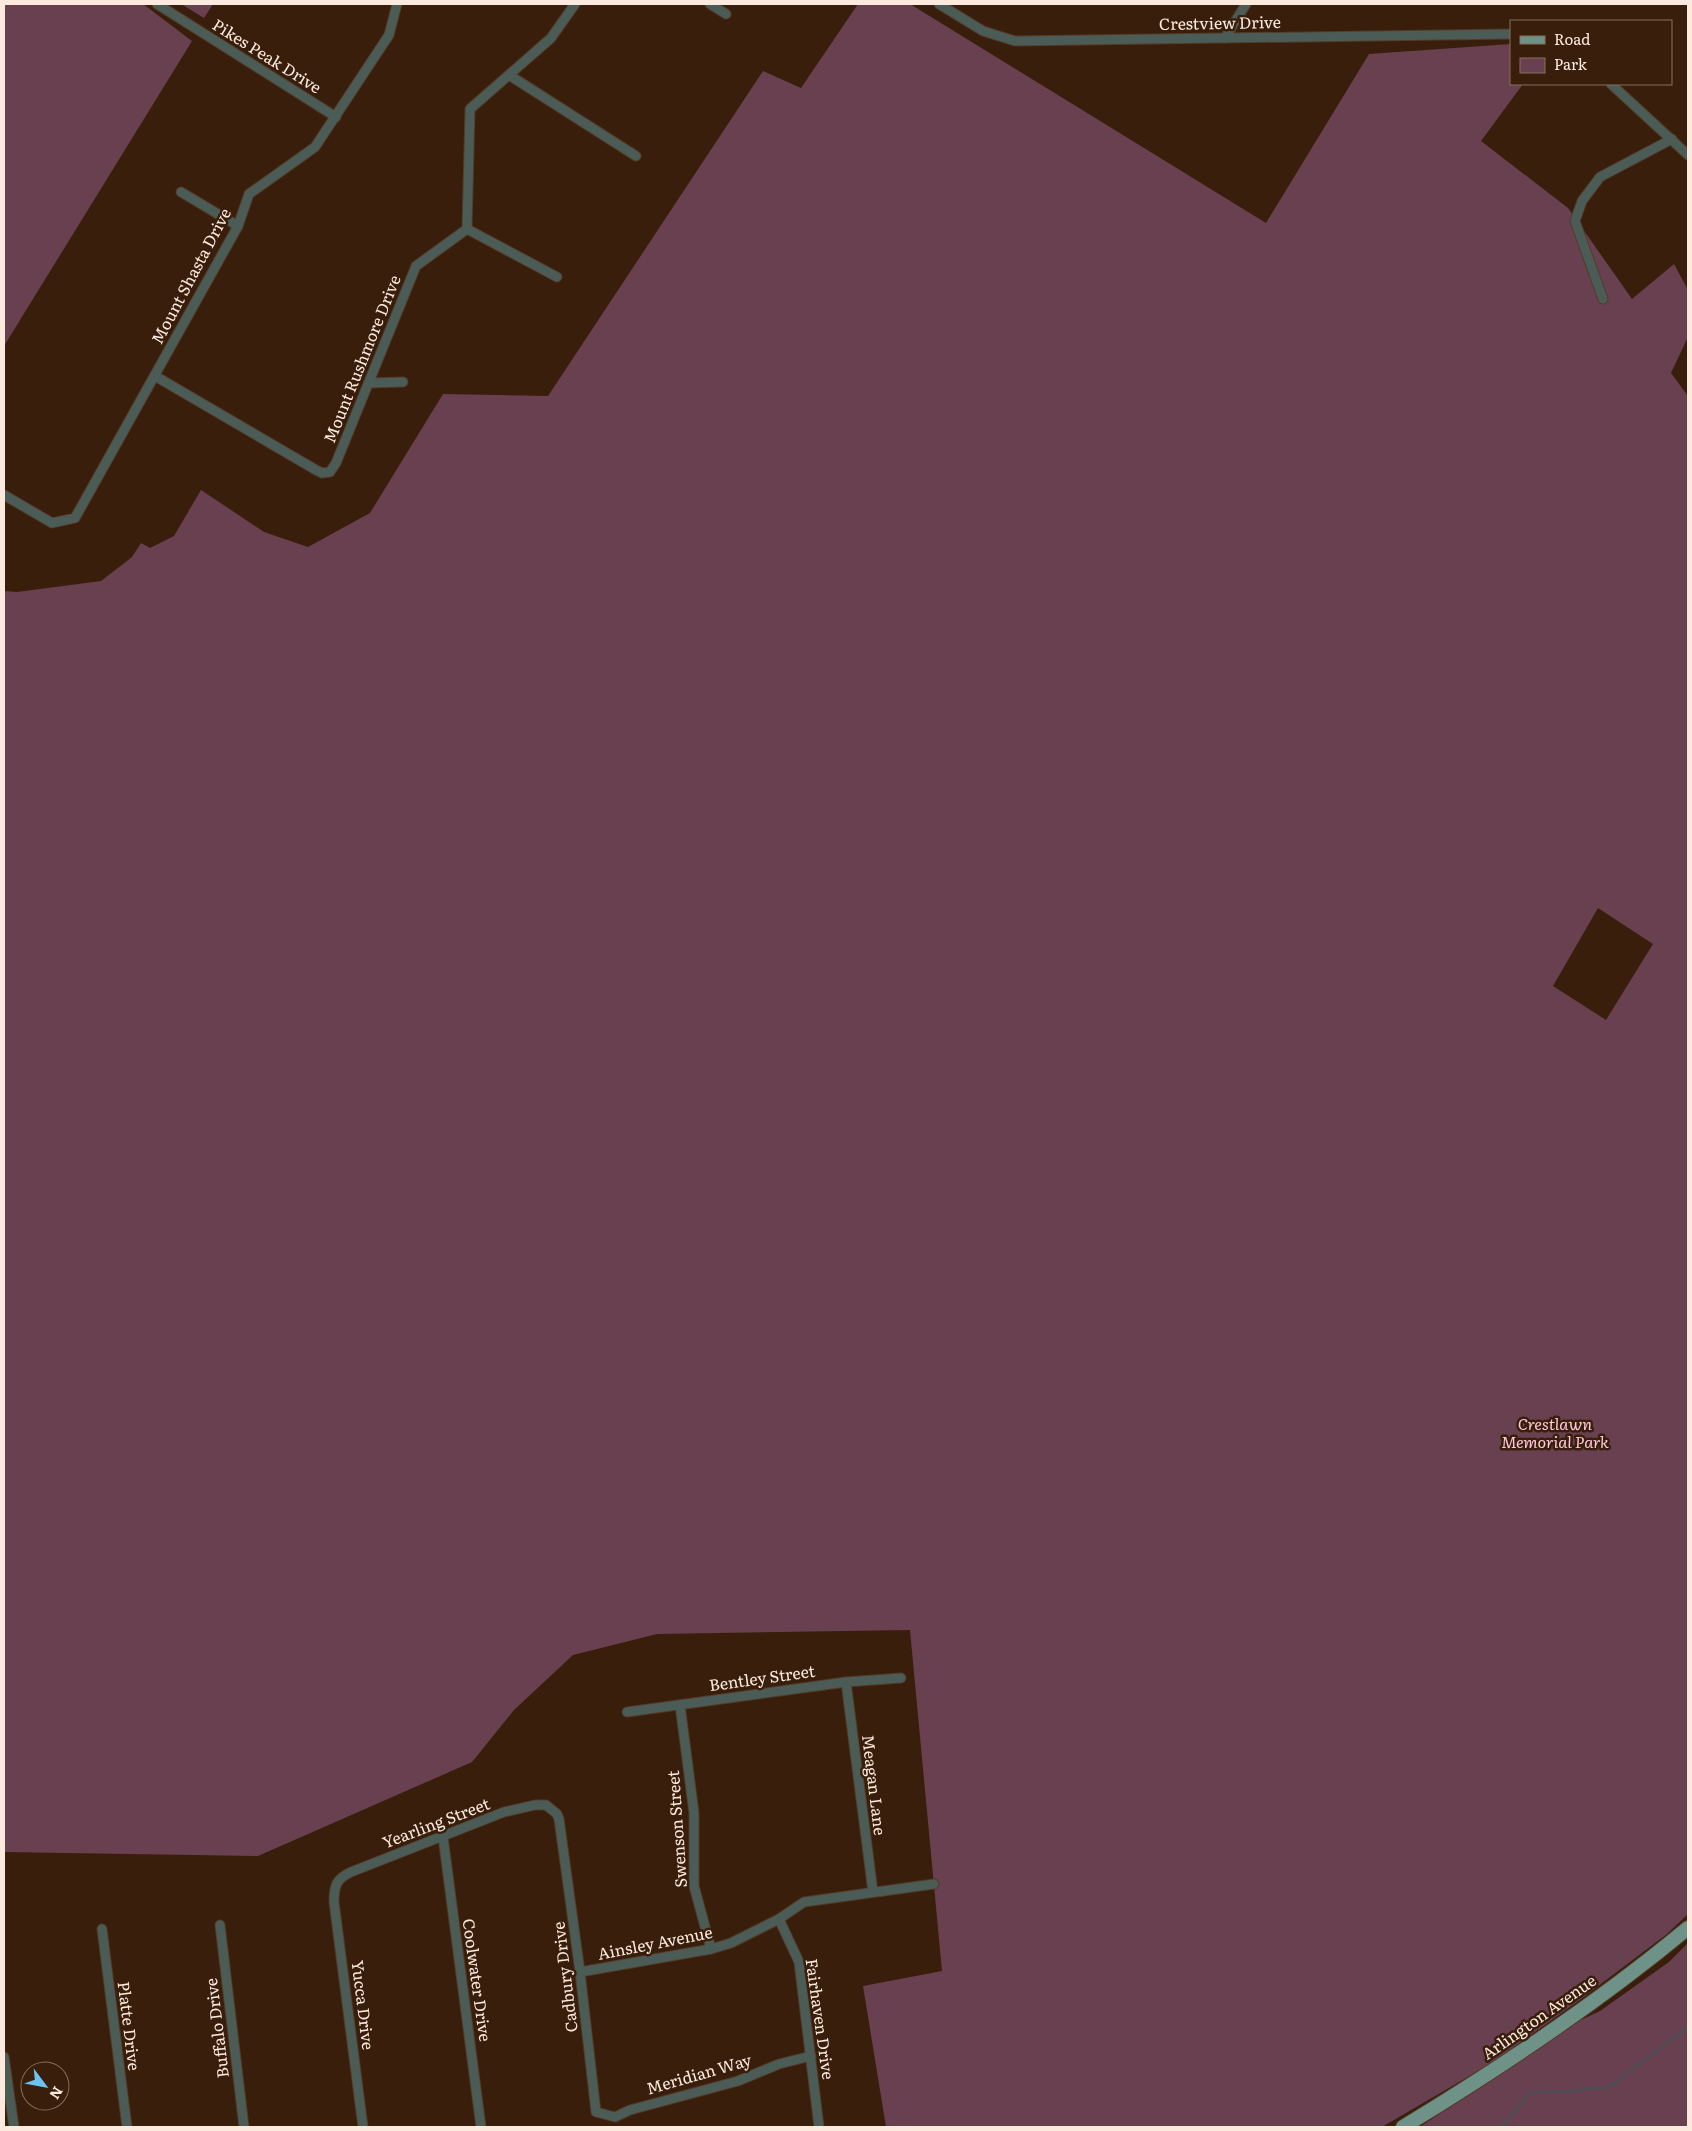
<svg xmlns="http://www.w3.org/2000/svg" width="1692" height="2131" font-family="Literata,serif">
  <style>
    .green { fill: #694050; fill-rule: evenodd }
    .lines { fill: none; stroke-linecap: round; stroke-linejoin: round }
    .stream { stroke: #4c4f53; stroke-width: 2.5 }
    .street-casing { stroke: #533b29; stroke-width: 11 }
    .primary-casing { stroke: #533b29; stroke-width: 16 }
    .street { stroke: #4b5c57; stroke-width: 9 }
    .primary { stroke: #6e9287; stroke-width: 14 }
    .labels { text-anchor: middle; stroke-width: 5; stroke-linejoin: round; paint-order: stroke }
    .street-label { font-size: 16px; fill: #fceade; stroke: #381e0b }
    .park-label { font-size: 16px; font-style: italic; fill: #ffc8dc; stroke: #381e0b }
  </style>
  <rect width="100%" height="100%" fill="#381e0b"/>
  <g class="green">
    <path d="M4,4H143L192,41L4,346Z"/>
    <path d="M181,4H213L204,18Z"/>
    <path d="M858,4H910L1266,223L1369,54L1511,44V84H1523L1481,141L1568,208L1632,299L1674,264L1688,290V337L1671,373L1688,396V1914L1667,1934L1577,2002L1490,2064L1382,2127H886L863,1986L942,1971L910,1630L657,1634L573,1655L514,1710L472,1762L258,1856L4,1852V591L17,592L101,581L132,557L141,543L150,548L174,536L201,490L264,532L308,547L370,513L443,394L548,396L763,71L801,88ZM1598,908L1653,944L1606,1020L1553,986Z"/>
    <path d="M1688,1943V2127H1420L1568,2026L1600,2011L1669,1962Z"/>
  </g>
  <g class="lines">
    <path class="stream" d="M1502,2127L1530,2092L1571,2091L1609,2087L1688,2027"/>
    <defs>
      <g id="street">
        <path d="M157,4L336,117"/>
        <path d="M710,4L726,14"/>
        <path d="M939,4L983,31L1015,41L1511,34"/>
        <path d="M1225,38L1246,4"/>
        <path d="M509,75L636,156"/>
        <path d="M1611,84L1688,155"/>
        <path d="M181,192L238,226"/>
        <path d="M467,229L557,277"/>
        <path d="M1603,299L1575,221L1582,201L1600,177L1672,139"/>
        <path d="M155,376L316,470L322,473L330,472L336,463L416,266L467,229L470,109L551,38L575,4"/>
        <path d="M369,383L403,382"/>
        <path d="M4,495L52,523L75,518L238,226L249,194L315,147L389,35L397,4"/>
        <path d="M846,1682L873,1892"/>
        <path d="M680,1705L694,1813V1886L711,1949"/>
        <path d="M627,1712L846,1682L901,1678"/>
        <path d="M443,1837L481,2127"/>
        <path d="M779,1919L799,1962L819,2127"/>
        <path d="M220,1925L244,2127"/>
        <path d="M102,1929L127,2127"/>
        <path d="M580,1972L711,1949L731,1943L779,1919L804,1902L934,1884"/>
        <path d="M4,2057L14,2127"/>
        <path d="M363,2127L334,1902C334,1886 336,1879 351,1872L504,1812L535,1805H546L557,1814L559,1819L580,1972L596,2112L615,2117L630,2110L738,2081L779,2064L811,2056"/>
      </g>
      <path id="primary" d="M1403,2127C1502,2067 1599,2002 1688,1928"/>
    </defs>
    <use href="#street" class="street-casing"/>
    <use href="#primary" class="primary-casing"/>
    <use href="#street" class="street"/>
    <use href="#primary" class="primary"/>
  </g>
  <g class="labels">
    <g class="street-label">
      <text transform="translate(1220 23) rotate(-1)" y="6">Crestview Drive</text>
      <text transform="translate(267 56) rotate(32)" y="6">Pikes Peak Drive</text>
      <text transform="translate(191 276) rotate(-62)" y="6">Mount Shasta Drive</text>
      <text transform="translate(362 359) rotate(-68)" y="6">Mount Rushmore Drive</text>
      <text transform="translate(762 1678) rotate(-8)" y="6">Bentley Street</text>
      <text transform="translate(874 1785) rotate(83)" y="6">Meagan Lane</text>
      <text transform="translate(436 1823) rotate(-21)" y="6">Yearling Street</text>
      <text transform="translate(677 1829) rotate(-94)" y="6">Swenson Street</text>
      <text transform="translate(655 1943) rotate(-11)" y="6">Ainsley Avenue</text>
      <text transform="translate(565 1977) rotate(-97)" y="6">Cadbury Drive</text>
      <text transform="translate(477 1980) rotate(82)" y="6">Coolwater Drive</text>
      <text transform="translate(363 2005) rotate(83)" y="6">Yucca Drive</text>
      <text transform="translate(1539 2017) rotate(-35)" y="6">Arlington Avenue</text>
      <text transform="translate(820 2019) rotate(82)" y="6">Fairhaven Drive</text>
      <text transform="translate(129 2026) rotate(83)" y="6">Platte Drive</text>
      <text transform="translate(217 2028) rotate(-97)" y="6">Buffalo Drive</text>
      <text transform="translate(699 2074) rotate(-16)" y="6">Meridian Way</text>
    </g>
    <g class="park-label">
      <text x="1555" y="1430">Crestlawn<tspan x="1555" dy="18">Memorial Park</tspan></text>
    </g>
  </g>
  <rect width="1692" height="2131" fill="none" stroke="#fceade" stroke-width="10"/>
  <rect x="1510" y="20" width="162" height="65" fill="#381e0b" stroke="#86705f"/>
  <rect x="1520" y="36" width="25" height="8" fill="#6e9287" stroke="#86705f"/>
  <text x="1554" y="45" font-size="15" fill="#fceade">Road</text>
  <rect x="1520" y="58" width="25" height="15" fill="#694050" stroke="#86705f"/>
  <text x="1554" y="70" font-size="15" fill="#fceade">Park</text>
  <g transform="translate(45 2086) rotate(122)"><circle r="24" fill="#381e0b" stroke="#86705f"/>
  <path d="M0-4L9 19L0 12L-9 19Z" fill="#6cc3f2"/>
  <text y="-8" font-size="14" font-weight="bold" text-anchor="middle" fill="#fceade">N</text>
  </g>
</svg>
